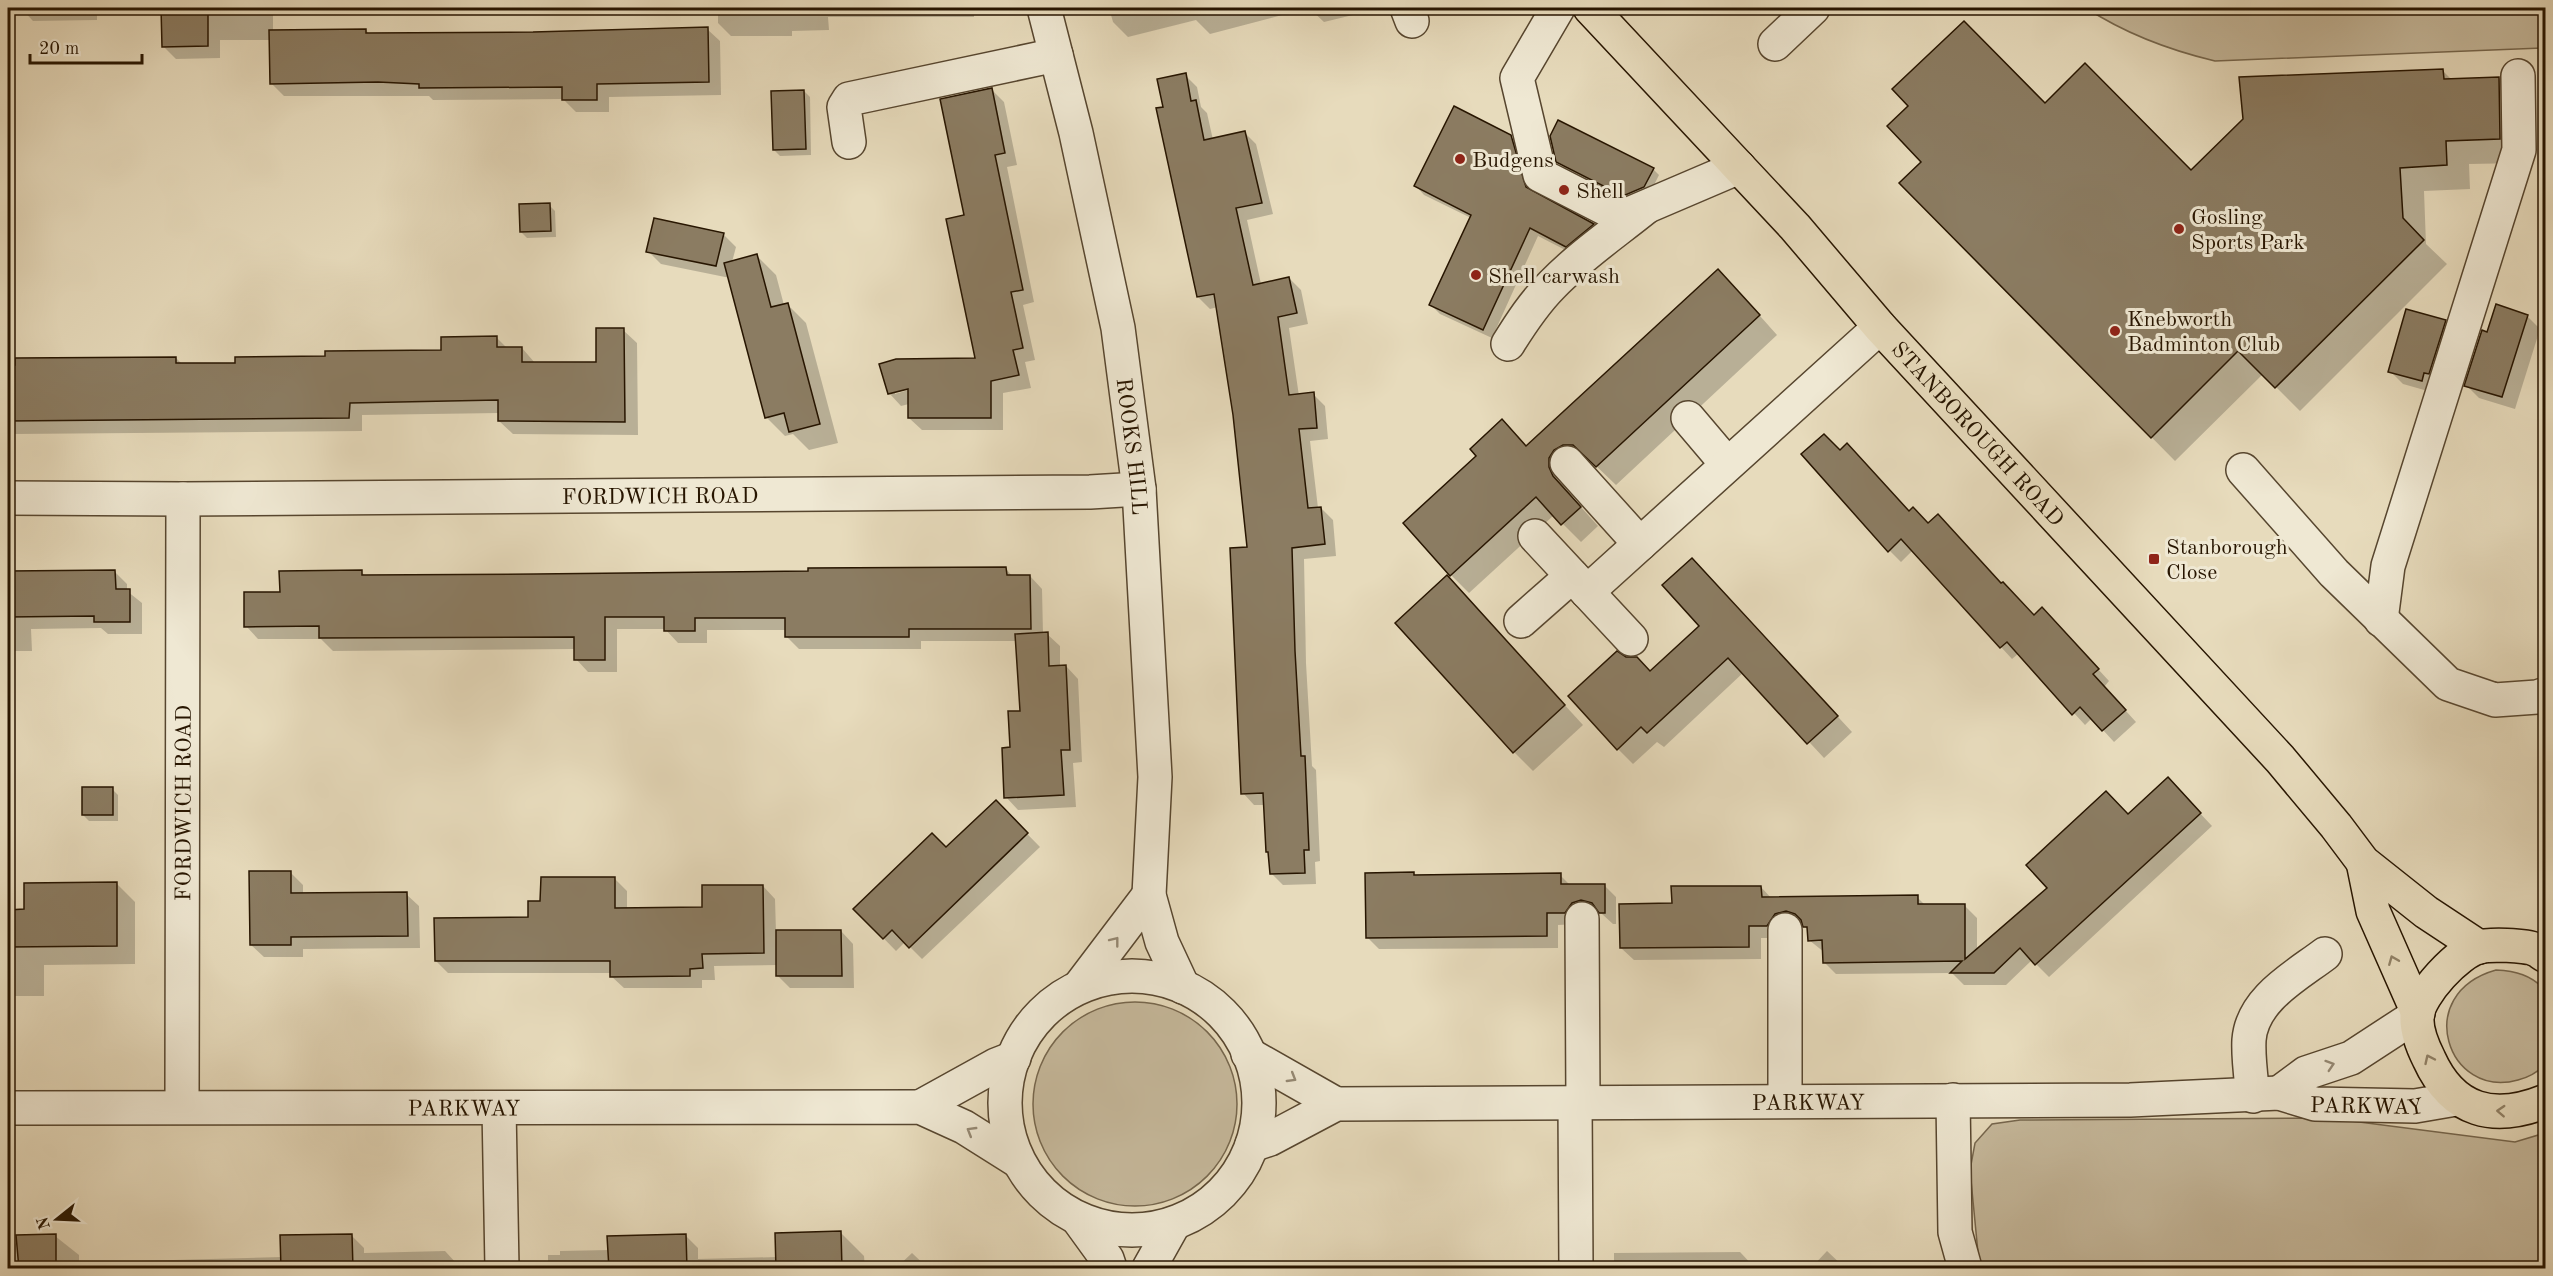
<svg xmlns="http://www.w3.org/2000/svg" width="2553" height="1276" font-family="'Old Standard TT',serif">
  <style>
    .grass { fill: #c6b99c; stroke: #76674e; stroke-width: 1.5 }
    .shadow { fill: #0003; fill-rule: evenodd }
    .building { fill: #8b7c62; stroke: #271500; stroke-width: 1.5 }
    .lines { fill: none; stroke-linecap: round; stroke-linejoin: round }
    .minor-casing { stroke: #57462f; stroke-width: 36 }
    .major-casing { stroke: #271500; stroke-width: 36 }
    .minor { stroke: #efe8d3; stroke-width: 33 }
    .major { stroke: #e7dbbc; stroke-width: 33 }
    .oneway { stroke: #958974 }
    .oneway2 { stroke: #918267 }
    .poi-dot { fill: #8f2418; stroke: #efe8d3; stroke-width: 2 }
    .labels { text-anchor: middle; stroke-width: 6; stroke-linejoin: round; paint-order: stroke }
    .poi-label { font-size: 22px; fill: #271500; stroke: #efe8d3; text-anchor: start }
    .street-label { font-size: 22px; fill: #271500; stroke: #efe8d3 }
  </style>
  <rect width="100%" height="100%" fill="#e7dbbc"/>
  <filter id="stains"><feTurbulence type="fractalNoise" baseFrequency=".00333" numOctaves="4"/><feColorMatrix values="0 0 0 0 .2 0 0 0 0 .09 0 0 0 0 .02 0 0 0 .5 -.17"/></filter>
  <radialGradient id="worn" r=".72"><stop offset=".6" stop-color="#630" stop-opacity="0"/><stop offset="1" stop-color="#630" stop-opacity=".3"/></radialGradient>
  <g class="grass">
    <path d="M2086,8H2545V48L2215,61C2169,50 2126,34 2086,8Z"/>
    <path d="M2496,970C2516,971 2531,975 2545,990V1063C2539,1072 2529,1077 2518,1080C2448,1100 2411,994 2496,970Z"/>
    <circle cx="1135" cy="1104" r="102"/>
    <path d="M2328,1118L2515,1142L2545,1133V1268H1983L1979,1263L1970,1170L1975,1143L1992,1124L2020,1120Z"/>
  </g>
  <g class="shadow">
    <path d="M21,8H97V20L33,21Z"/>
    <path d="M163,8H273V32L366,30L370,35L533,34L707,29L720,41L721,95L609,97V112H576L563,99L433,100L429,96H284L271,83V40H220V58L176,59L163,46Z"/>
    <path d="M718,8H974V17H828L829,30L792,31V36H731L718,23Z"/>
    <path d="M1109,8H1382L1324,22L1309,8L1210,34L1196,20L1128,37L1113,22Z"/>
    <path d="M2443,71L2452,80L2499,78L2523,102L2524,163L2469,164L2470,189L2424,191L2426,244L2447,264L2300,411L2263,374L2175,461L1901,183L2045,105L2191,172Z"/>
    <path d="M1185,75L1197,87L1201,107L1207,113L1213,140L1244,132L1256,144L1273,214L1247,220L1261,284L1289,278L1301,290L1308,324L1289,328L1299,396L1313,394L1325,406L1328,439L1310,441L1318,508H1321L1333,520L1336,556L1304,559L1306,663L1312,766L1316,770L1320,861L1315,862L1316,884L1283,885L1271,873L1270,854L1267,851L1265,805H1254L1243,793L1249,549L1234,415L1218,307L1210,309L1198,297L1165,108Z"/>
    <path d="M991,89L1004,102L1017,165L1007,167L1034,302L1023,305L1035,360L1025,362L1031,388L1003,393V430H922L909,418V404L901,406L889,393L881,365L896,360H976L948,220L966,216L942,100ZM914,385L915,388L895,394V391Z"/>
    <path d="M804,91L810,97L811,155L780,156L774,150Z"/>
    <path d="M1510,136L1520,146L1533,192L1593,225L1602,233L1575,255L1538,236L1492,338L1440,314L1431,305L1471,218L1424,195L1416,186Z"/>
    <path d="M1558,161L1653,169L1659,175L1650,193L1630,202L1564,168Z"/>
    <path d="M549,205L555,211L556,237L527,238L521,232Z"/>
    <path d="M723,234L736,247L732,262L757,256L776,275L784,305L787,304L806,323L838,443L809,450L793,434L785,436L766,417L730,278L661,264L648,251Z"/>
    <path d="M1736,289L1777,335L1616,485L1593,463H1581L1567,487L1571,496L1598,526L1581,542L1554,515L1469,593L1451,575L1520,440L1527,447Z"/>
    <path d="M2527,316L2540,329L2515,409L2479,398L2466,385L2488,334Z"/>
    <path d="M2445,321L2458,334L2435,393L2403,384L2390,371Z"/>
    <path d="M623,330L637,343L638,435L513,434L499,421V413L362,415V431L14,434L8,428V366L176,358L182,364H237L443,352L496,337L508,349L522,348L535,363H598Z"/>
    <path d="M1840,452L1909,512L1928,525L2001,585L2034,617L2054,621L2109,681L2104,687L2136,722L2114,742L2092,718L2085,725L2019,653L2012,659L2001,647L1913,550L1901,562L1889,550Z"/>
    <path d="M1006,569L1013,577L1030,576L1042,589L1043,634H1047L1060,646V667L1066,666L1078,679L1082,762L1073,763L1076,807L1018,810L1006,797L1012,749L1022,712L1017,641H921V649H799L787,637V630H707V643H678L665,629H617V672H588L576,659L575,649L333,651L321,639H258L246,626L281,593L361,572L366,576Z"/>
    <path d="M8,572H115L127,584V591L142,603V634H108L101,628L31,629L32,651H8Z"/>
    <path d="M1707,575L1852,732L1824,758L1744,672L1664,747L1657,742L1633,764L1618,749L1651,672L1701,626Z"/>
    <path d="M1465,596L1583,725L1533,771L1514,752Z"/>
    <path d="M112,789L118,795V821H89L83,815Z"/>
    <path d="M2180,792L2212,826L2049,977L2032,960L2006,985H1964L1952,973L1836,974L1824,962V952L1809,940V930L1799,923L1779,938H1761V959L1634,960L1621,948L1673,905L1761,887L1772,899L1917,897L1926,906H1965L1977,918V951L2128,816Z"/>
    <path d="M996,802L1040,847L922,959L905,942L896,951L855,909L946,849Z"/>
    <path d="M290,872L303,885V894H406L419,906L420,948L303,949V957H264L251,945Z"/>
    <path d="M1413,874L1416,876L1560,875L1571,886L1604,885L1616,897V924H1613L1602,914L1594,912L1577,924L1558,925V948L1379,949L1367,937Z"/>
    <path d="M614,878L627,891V909H704L763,886L775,899L776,932L841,931L853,944L854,988H790L778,976V965L714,966L715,980H702V988H624L611,976V973H448L436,961L529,919L542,902Z"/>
    <path d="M116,883L135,902V964L44,965V996H8V911H26Z"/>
    <path d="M841,1233L864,1256L865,1268H548V1255H560V1251L609,1250L686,1236L698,1248V1259L777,1257Z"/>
    <path d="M351,1235L364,1248V1253L445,1251L457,1264V1268H100V1262L282,1257Z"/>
    <path d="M55,1236L79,1255V1268H8V1245Z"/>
    <path d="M1827,1251L1845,1268H1811Z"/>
    <path d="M1740,1252L1755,1268H1614V1253Z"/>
    <path d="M912,1253L928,1268H896Z"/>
    <path d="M1538,1263L1543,1268H1372V1265Z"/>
  </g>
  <g class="building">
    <path d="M161,8H208V46L162,47Z"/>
    <path d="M1964,21L2045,103L2085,63L2191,170L2243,119L2239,77L2443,69L2444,79L2499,77L2500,139L2446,141L2447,165L2400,168L2403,218L2424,240L2275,388L2238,351L2151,438L1899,183L1921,162L1887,126L1908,106L1892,89Z"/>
    <path d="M708,27L709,82L597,84V100H562V87L419,88V84L378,82L270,84L269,30L366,29V33L533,32Z"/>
    <path d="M1186,73L1191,101L1196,100L1204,140L1245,131L1262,203L1236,208L1253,285L1289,277L1297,313L1278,317L1289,395L1314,392L1317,428L1299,429L1308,508L1321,507L1325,544L1292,548L1295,651L1301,756H1305L1309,850H1304L1305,873L1270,874L1268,852H1266L1263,793L1241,794L1230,548L1247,547L1233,415L1214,294L1197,297L1156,108L1163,107L1157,79Z"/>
    <path d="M992,88L1005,153L995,155L1023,290L1011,292L1023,348L1013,350L1019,375L991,381V418H908V389L888,394L879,364L896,359L975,358L946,219L964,215L940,99Z"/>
    <path d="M804,90L806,149L773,150L771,91Z"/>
    <path d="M1454,106L1511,135L1526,187L1594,224L1566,247L1530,228L1483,330L1429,305L1471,215L1414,186Z"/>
    <path d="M1558,120L1654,168L1644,187L1623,196L1556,162L1550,136Z"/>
    <path d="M550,203L551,231L520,232L519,204Z"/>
    <path d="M654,218L724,233L716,266L646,252Z"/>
    <path d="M757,254L771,307L788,303L820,424L789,432L784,413L765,418L724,263Z"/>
    <path d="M1718,269L1760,315L1596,467L1573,445H1563L1554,450L1549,458V467L1553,476L1581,507L1561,525L1536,497L1450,576L1403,523L1476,456L1470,449L1502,419L1526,446Z"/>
    <path d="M2496,304L2528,315L2502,397L2464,386L2482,330L2487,332Z"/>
    <path d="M2406,309L2446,320L2429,374L2424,373L2422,381L2388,372Z"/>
    <path d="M596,328H624L625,422L498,421V400L350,403L349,418L8,421V365H15V358L176,357V363H235V357L325,356V351L441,350V337L497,336V347H522V362H596Z"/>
    <path d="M1824,434L1840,450L1847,443L1909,511L1913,507L1928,523L1938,514L2001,583L2003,582L2034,615L2042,607L2099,669L2093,674L2126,710L2102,731L2080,707L2072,715L2007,642L2000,648L1901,539L1888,552L1801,454Z"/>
    <path d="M1692,558L1838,716L1807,744L1728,658L1647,733L1641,727L1617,750L1568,696L1617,651L1626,657H1637L1650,671L1699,626L1662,585Z"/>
    <path d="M1006,567L1007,575H1030L1031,629H909V637H785V618H695V631H664V617H605V660H574V637L319,638V626L244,627V592H280L279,571L362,570V575L535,574L808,571V568Z"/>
    <path d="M115,570L116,589H130V622H94V616L8,617V571Z"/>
    <path d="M1447,575L1565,705L1513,753L1395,623Z"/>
    <path d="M1048,632L1049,666L1066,665L1070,750H1061L1064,795L1004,798L1002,748L1010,747L1008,711H1020L1015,634Z"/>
    <path d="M2168,777L2201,813L2035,965L2020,948L1994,973H1950L1962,961L1823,963L1822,940L1808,941L1807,927H1803L1801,920L1795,914L1786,911L1775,914L1767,926H1749V947L1620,948L1619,904L1672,903L1671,886H1761L1762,897L1918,895V904H1965V959L2047,888L2026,865L2106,791L2128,814Z"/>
    <rect x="82" y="787" width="31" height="28"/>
    <path d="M996,800L1028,833L909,948L892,930L883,939L853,909L932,833L946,847Z"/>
    <path d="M249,871H291V893L407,892L408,936L291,937V945H250Z"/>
    <path d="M1414,872V875L1561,873V884H1605V913H1599L1592,903L1581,900L1572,903L1565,913H1547V936L1366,938L1365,873Z"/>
    <path d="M541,877H615V908L702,907V885H763L764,953L702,954L703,968L690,969V976L610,977V961H435L434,918L528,917V901H540Z"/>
    <path d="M117,882V946L8,947V910L24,909V883Z"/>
    <path d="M776,930H841L842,976H776Z"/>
    <path d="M841,1231L842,1269H776L775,1233Z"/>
    <path d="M56,1234V1269H19L16,1235Z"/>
    <path d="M352,1234L353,1269H281L280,1235Z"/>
    <path d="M686,1234L687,1269H609L607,1236Z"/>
  </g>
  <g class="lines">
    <defs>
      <g id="minor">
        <path id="s1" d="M1044,8L1076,133L1118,328L1139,489L1155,777L1149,895L1162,942L1183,987"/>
        <path d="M1407,8L1412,21"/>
        <path d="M1558,8L1517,78L1540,175L1622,217L1739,167"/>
        <path d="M1775,44L1813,8"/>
        <path d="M849,142L844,107L849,99L1056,55"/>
        <path d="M1508,344C1521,323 1534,303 1552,285C1580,256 1614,233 1645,208"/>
        <path d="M1688,418L1727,464"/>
        <path d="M1567,463L1640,544"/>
        <path d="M2243,470L2334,573L2448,684L2495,700L2537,697L2546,694"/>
        <path id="s2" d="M8,498L183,499L1090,492L1139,489"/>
        <path d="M1535,536L1631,639"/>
        <path d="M1587,592L1880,327"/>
        <path d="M2381,620L2388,566L2519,150L2518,76"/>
        <path d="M1521,621L1572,576"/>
        <path d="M1582,919L1583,1102"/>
        <circle cx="1132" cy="1103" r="127"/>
        <path d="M1080,986L1149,895"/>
        <path d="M1248,1054L1336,1104"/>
        <path d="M2279,1093L2306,1073L2351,1058L2417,1015"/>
        <path d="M2253,1096C2251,1078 2248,1058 2249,1040C2252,999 2296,976 2325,954"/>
        <path d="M1953,1100L1955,1232L1965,1268"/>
        <path d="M1785,1101V930"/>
        <path d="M1575,1102L1576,1268"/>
        <path id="s3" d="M182,1107L183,499"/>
        <path d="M920,1107L996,1065L1014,1058"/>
        <path id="s4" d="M8,1108L920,1107L964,1127L1018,1161"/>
        <path d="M499,1108L502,1268"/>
        <path id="s5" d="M1252,1145L1270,1139L1336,1104L2130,1100L2279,1093L2315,1104L2415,1106L2456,1099"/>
        <path d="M1078,1219L1107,1259L1110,1268"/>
        <path d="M1149,1268L1172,1227"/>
      </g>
      <g id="major">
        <path id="s6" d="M1590,8L1795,227L1880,327L2280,759L2336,826L2363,862L2426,912L2479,947"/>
        <path d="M2363,862L2373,911L2418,1013"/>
        <path d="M2546,956C2542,954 2538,950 2534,949C2526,945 2488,944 2479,947C2458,952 2419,994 2417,1016C2416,1030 2423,1047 2429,1059C2453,1112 2494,1122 2546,1101"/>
      </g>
    </defs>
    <use href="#minor" class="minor-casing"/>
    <use href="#major" class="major-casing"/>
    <use href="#minor" class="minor"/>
    <use href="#major" class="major"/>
  </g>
  <defs><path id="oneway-chevron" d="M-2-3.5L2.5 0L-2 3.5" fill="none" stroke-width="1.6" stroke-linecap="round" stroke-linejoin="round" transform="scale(1.5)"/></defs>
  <g class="oneway">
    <use href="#oneway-chevron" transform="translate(1115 941) rotate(-52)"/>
    <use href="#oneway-chevron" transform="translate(2330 1065) rotate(-18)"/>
    <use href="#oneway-chevron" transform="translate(1292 1078) rotate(31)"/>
    <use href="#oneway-chevron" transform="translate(971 1131) rotate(-149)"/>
  </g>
  <g class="oneway2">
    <use href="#oneway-chevron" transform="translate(2393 960) rotate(-112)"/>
    <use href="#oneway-chevron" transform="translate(2429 1059) rotate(-115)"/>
    <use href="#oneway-chevron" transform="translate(2501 1111) rotate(-177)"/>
  </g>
  <g class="poi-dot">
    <circle cx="1460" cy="159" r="6"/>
    <circle cx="1564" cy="190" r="6"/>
    <circle cx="2179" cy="229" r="6"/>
    <circle cx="1476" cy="275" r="6"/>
    <circle cx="2115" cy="331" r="6"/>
    <rect x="2148" y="553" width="12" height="12" rx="3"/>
  </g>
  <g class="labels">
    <g class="poi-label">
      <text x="1472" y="167">Budgens</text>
      <text x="1576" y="198">Shell</text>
      <text x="2191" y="224">Gosling<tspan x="2191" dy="25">Sports Park</tspan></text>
      <text x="1488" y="283">Shell carwash</text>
      <text x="2127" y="326">Knebworth<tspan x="2127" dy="25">Badminton Club</tspan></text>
      <text x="2166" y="554">Stanborough<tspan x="2166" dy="25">Close</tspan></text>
    </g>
    <g class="street-label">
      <text dy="8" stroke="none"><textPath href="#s6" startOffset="576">STANBOROUGH ROAD</textPath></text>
      <text dy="8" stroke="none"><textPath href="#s1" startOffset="448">ROOKS HILL</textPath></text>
      <text dy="8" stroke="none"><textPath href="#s2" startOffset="652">FORDWICH ROAD</textPath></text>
      <text dy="8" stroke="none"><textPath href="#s3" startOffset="304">FORDWICH ROAD</textPath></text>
      <text dy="8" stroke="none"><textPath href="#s5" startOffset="566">PARKWAY</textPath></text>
      <text dy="8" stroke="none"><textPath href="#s5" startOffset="1126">PARKWAY</textPath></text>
      <text dy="8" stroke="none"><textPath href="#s4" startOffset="456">PARKWAY</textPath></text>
    </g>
  </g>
  <rect width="2553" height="1276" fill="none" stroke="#e7dbbc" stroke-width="30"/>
  <rect x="9" y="9" width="2535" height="1258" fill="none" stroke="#271500" stroke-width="3"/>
  <rect x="15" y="15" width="2523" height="1246" fill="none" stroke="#271500" stroke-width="1.5"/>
  <g transform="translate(57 1219) rotate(252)" stroke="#efe8d3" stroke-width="4.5" paint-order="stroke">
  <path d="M0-4.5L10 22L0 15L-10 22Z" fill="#271500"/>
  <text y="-9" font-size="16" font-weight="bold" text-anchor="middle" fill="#271500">N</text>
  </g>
  <path d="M30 54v9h112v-9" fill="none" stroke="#271500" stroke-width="3"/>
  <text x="39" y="54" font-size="18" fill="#271500" stroke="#efe8d3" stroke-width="4.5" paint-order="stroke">20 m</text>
  <rect width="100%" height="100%" filter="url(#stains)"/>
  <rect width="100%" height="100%" fill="url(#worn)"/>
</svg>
